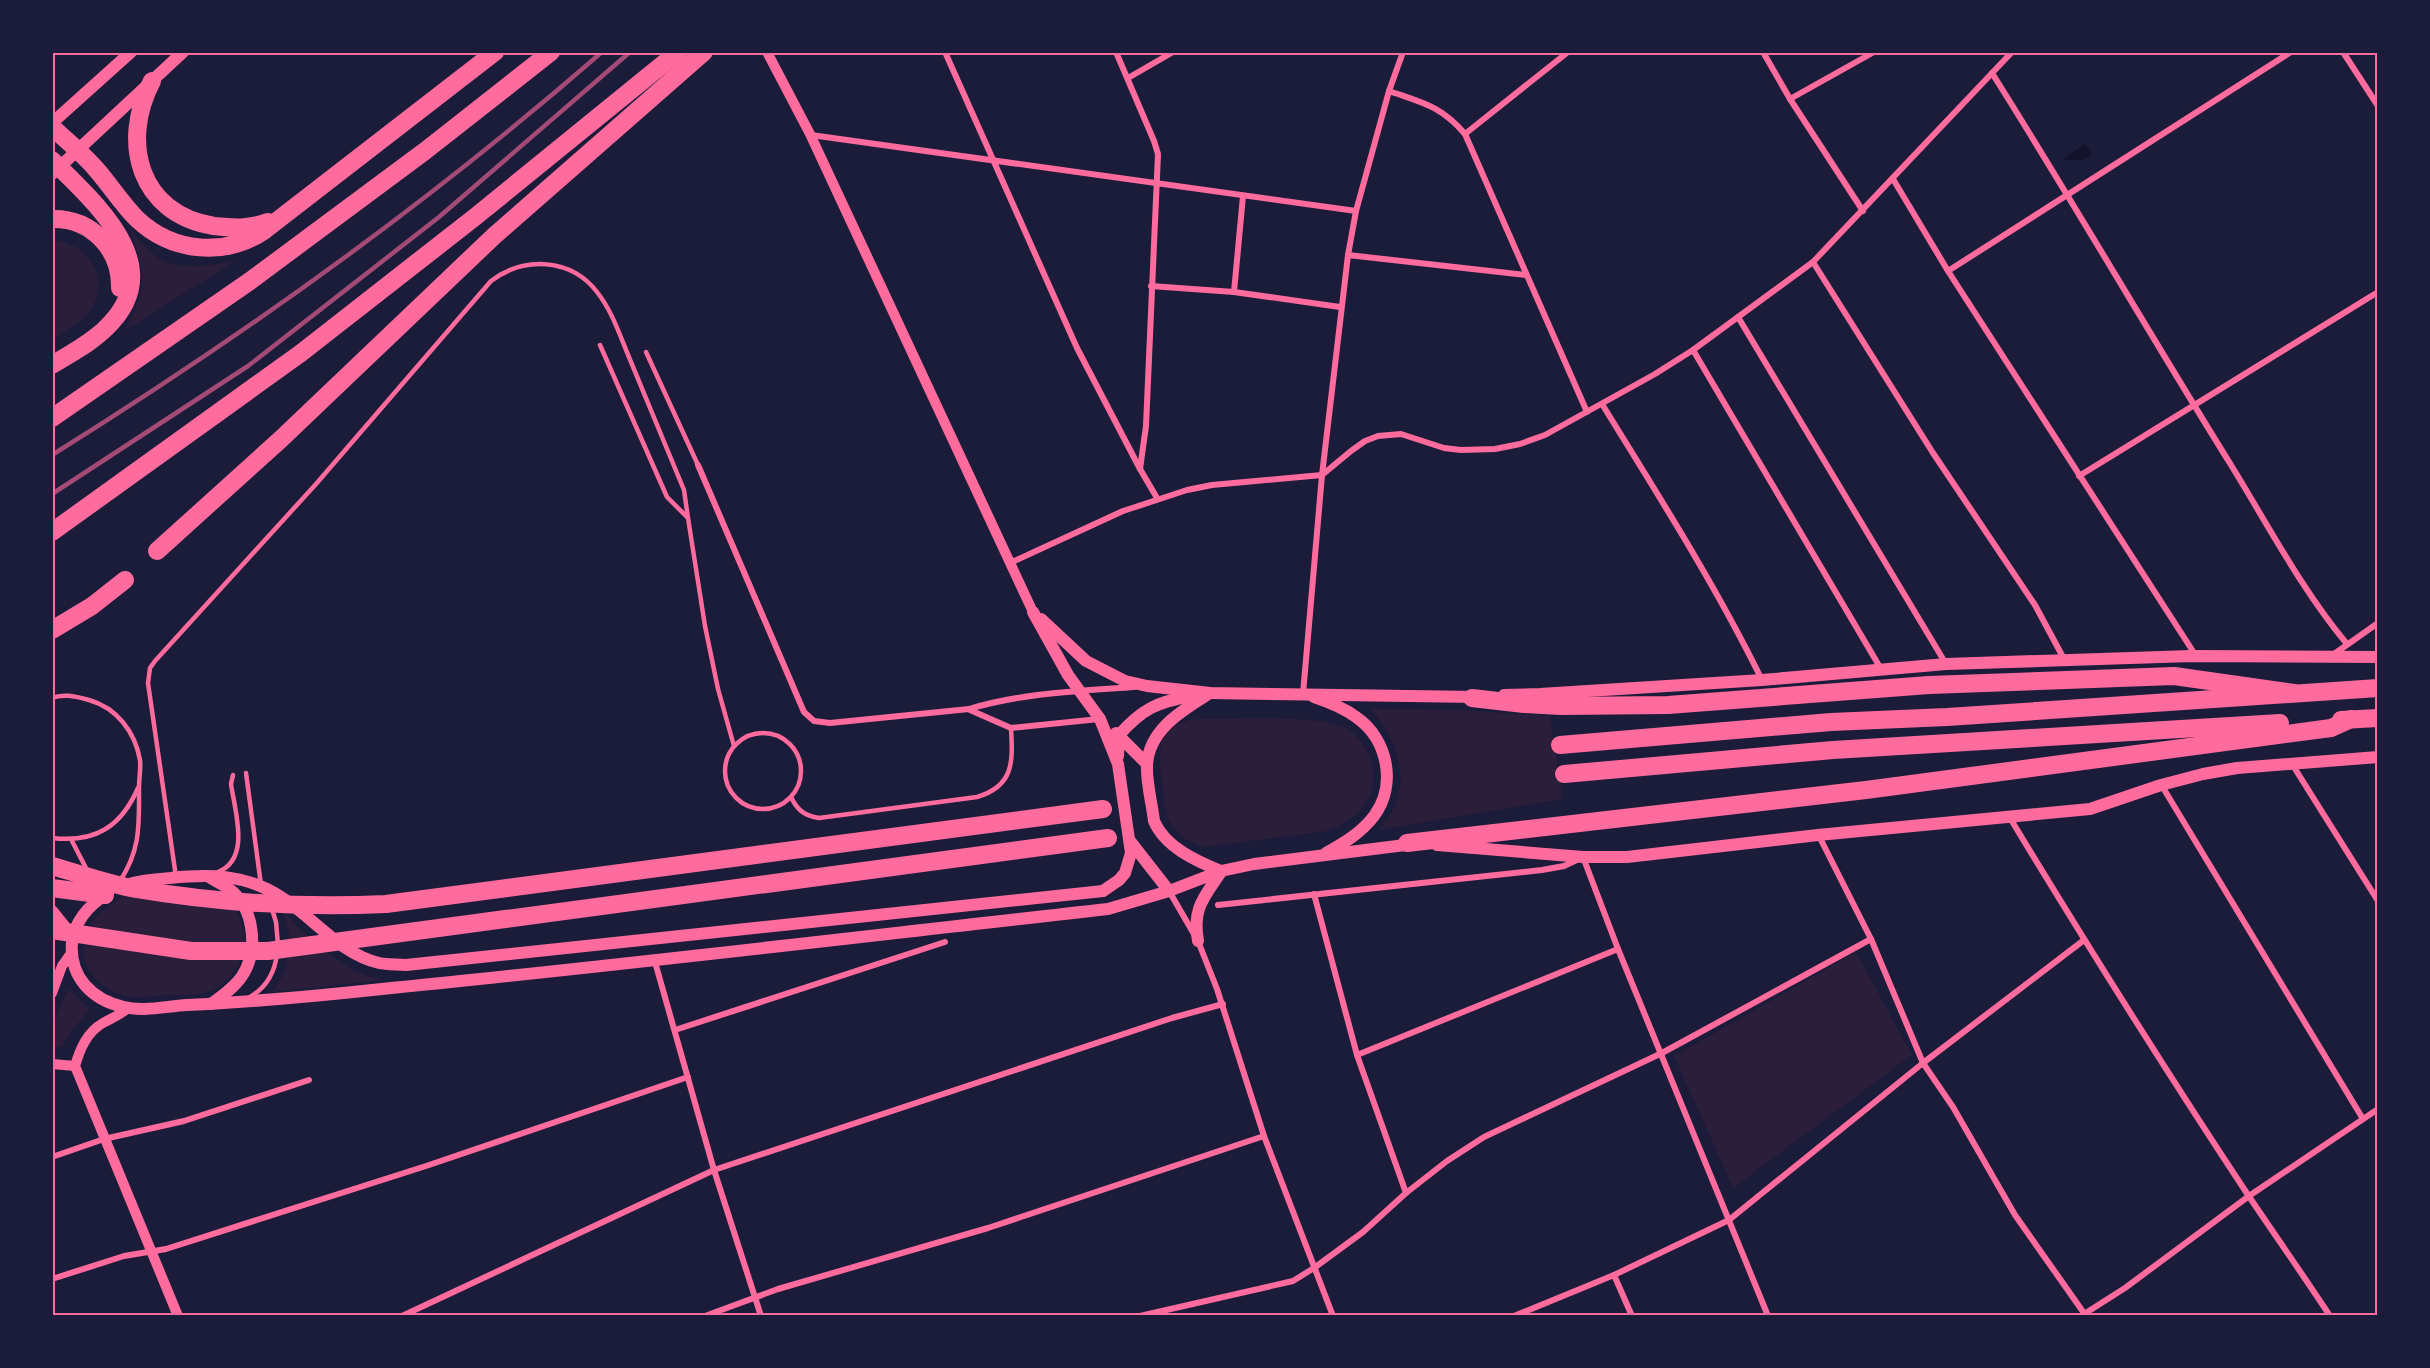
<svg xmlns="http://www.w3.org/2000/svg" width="2430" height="1368" font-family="Rubik,sans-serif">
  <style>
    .green { fill: #2a1e3b }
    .water { fill: #12122b }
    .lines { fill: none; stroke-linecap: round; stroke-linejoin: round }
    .service { stroke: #ff6b9d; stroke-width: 4.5 }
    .minor { stroke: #ff6b9d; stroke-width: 6 }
    .tertiary { stroke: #ff6b9d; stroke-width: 10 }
    .secondary { stroke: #ff6b9d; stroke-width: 12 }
    .motorway { stroke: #ff6b9d; stroke-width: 18 }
    .rail { stroke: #a44b75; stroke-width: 4.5 }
    .neatline { fill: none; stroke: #ff6b9d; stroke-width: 2 }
  </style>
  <rect width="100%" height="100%" fill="#1b1b3a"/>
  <g class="green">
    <path d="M128,226C138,239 148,252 162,260C181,271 217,265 237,260L124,331C149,287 146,272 128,226Z"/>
    <path d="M53,240C87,242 112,279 90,311C81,323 65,331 53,339Z"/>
    <path d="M1371,709L1461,710L1550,716L1563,799L1379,830C1383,824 1389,817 1393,810C1411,774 1394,737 1371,709Z"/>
    <path d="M1196,719C1228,719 1324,714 1347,729C1365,740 1376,764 1373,785C1368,810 1350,822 1327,831L1204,847C1192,843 1181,838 1173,827C1164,816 1164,801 1163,787C1158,752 1154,726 1196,719Z"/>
    <path d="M132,894L228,898C235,909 241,918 244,931C248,956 231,985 207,992C195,996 178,995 166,995C154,996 140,999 129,997C102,992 77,968 85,939C91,915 110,903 132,894Z"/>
    <path d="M282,909C310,940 341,972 384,980L272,992C292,969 294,936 282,909Z"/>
    <path d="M1856,952L1912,1055L1733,1188L1674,1056Z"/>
    <path d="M68,989L90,1009L73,1029L62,1047L53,1048V1024Z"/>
  </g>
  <path class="water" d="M2085,144L2092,155L2082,160H2065L2064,158Z"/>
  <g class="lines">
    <g class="service">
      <path d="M600,345L667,497L688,518L705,626L718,689L734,746"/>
      <path d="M646,352L698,465"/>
      <path d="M52,698C64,693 77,697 89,700C117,708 135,732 140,760C141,769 139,778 139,788C139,824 141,849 120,881"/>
      <circle cx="763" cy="771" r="38"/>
      <path d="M246,773L261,885"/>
      <path d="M791,797C797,810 805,816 819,818L977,797C1014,786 1013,762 1011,728"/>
      <path d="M52,838C95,843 121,827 138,788"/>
      <path d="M72,841L87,870"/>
      <path d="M218,872C251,859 235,812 231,784L233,775"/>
      <path d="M176,877L148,683L150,668L155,661L316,484L491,281C524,256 571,258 597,292C613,312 621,339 631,362C649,405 666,447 684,490L688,518"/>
      <path d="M272,909L276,922L278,945"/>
      <path d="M250,997C267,987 275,973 277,953"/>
    </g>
    <g class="minor">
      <path d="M945,52L1077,348L1140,469"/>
      <path d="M1116,52L1154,141L1158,154L1146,426L1140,469L1157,498"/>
      <path d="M1763,52L1790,99L1863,211"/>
      <path d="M2343,52L2378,106"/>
      <path d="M1992,73C2074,203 2150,335 2231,465C2268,525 2302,590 2347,644"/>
      <path d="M1128,78L1173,52"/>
      <path d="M1389,91C1423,103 1441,106 1465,134L1587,412"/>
      <path d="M1790,99L1874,52"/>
      <path d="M1465,134L1568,52"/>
      <path d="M811,135L1356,211"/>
      <path d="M1893,179L1948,271L2196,656"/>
      <path d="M1348,255L1526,275"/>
      <path d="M1813,262L1933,453L2035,605L2064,659"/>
      <path d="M1948,271L2291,52"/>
      <path d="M1151,286L1234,292L1340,307"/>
      <path d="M1234,292L1243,196"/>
      <path d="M1738,317L1946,664"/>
      <path d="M1693,350L1881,669"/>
      <path d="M1602,404C1658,495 1715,584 1762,680"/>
      <path d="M698,465L804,712L814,721L830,723L969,709C1022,693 1079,691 1134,687"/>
      <path d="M2079,476L2378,292"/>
      <path d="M1010,563L1123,511L1187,490L1212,485L1322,475L1351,451L1365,441L1378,436L1401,434L1444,448L1461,450L1495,449L1520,444L1545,435L1655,374L1693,350L1813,262L2012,52"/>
      <path d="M2334,654L2378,623"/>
      <path d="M1303,694L1322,475L1348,255L1356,211L1389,91L1403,52"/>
      <path d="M970,710L1011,728L1099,719"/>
      <path d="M2292,764L2378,901"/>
      <path d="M2162,786L2363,1119"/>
      <path d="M2010,818C2087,945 2166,1071 2248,1195C2275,1235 2303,1275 2330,1316"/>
      <path d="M1819,836L1871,939L1923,1063L1953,1107L2015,1215L2086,1316"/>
      <path d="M1169,891L1198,941L1217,989L1264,1136L1333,1316"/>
      <path d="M1314,894L1357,1055L1406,1193"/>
      <path d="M1218,905L1542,870L1564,866L1583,857L1618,949L1768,1316"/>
      <path d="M655,962L714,1170L761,1316"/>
      <path d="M675,1030L945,942"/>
      <path d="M1357,1055L1618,949"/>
      <path d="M52,1157L104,1139L184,1121L309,1080"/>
      <path d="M1614,1275L1632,1316"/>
      <path d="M52,1279L124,1256L166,1249L426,1166L688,1077"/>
      <path d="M402,1316L714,1170L1172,1018L1223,1004"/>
      <path d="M705,1316L778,1289L988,1228L1264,1136"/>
      <path d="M1140,1316L1293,1281L1314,1268L1363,1232L1406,1193L1447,1161L1484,1137L1662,1053L1871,939"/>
      <path d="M1514,1316L1614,1275L1729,1220L1923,1063L2084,940"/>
      <path d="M2081,1316L2125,1288L2249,1196L2378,1109"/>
    </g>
    <g class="tertiary">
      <path d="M767,52L810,134L1033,612"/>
      <path d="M52,993L62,966L72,952"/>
      <path d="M128,1008C120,1015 112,1018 103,1023C87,1032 80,1049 75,1066L178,1316"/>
      <path d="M52,1064L75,1066"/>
    </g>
    <g class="secondary">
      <path d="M52,123L131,52"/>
      <path d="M52,174L183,52"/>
      <path d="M1041,619L1086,661L1125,681L1147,686L1210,693L1478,697"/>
      <path d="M1210,693C1183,710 1149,729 1147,765C1146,782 1152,803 1154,821C1165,847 1196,861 1221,871"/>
      <path d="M1504,695L1540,694L1762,680L1946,664L2191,656L2378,657"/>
      <path d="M1314,697C1329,702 1344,708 1356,717C1388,739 1397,785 1374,816C1361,833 1344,843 1326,853"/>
      <path d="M1116,733L1147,764"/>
      <path d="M1118,756L1119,735C1142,709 1157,702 1191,696"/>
      <path d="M1130,841L1169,891"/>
      <path d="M1437,845L1583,857H1627L1818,835L2090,809L2161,785L2203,774L2237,768L2378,757"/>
      <path d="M209,877C217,882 226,886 233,892C255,912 258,952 242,976C235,987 222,996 211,1004"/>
      <path d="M129,884C142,880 157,879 170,878C210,874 246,874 281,897C314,918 340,954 379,963C388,965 398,964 406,965L1103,891L1119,880L1125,873L1131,853L1118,764L1100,719L1068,675L1033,612"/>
      <path d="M108,893C89,905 75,920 72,942C69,977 92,1000 124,1007C143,1012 167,1006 187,1005C252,1002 317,996 382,989C624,965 866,936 1108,909L1169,891L1221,871L1254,864L1413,844"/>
      <path d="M52,911L72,936"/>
      <path d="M1198,941C1192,909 1204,897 1221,872"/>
    </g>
    <g class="motorway">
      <path d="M152,81C120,142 139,214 214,226C233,228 250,229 268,222"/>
      <path d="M52,127C67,141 83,154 96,169C110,185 122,204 137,219C173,253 226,257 265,230L495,52"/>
      <path d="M52,160C97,205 170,267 106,328C91,343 71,353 52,365"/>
      <path d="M52,219C91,218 121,249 120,288"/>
      <path d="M52,418L250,281L425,151L551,52"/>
      <path d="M52,532L301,353L475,217L678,52"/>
      <path d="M157,551L281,439L494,236L704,52"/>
      <path d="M52,630L92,606L125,580"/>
      <path d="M1472,698L1524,704L1561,706L1668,705L1929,685L2174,676L2294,693"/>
      <path d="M2341,720L2378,718"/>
      <path d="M1560,745L1831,722L1947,717L2378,688"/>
      <path d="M1564,774L1833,750L2280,723"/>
      <path d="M1407,843L1866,790L2331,728L2351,719"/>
      <path d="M52,866C80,874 108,884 136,889C219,903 303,908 386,904L1103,809"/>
      <path d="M52,888L105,895"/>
      <path d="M52,930L191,951H268L1108,838"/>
    </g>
    <g class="rail">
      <path d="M52,455C245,335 431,201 602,52"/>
      <path d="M52,494L248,366L439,217L630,52"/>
    </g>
  </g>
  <rect width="2430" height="1368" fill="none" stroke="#1b1b3a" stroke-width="108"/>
  <rect x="54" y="54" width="2322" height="1260" class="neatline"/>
</svg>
